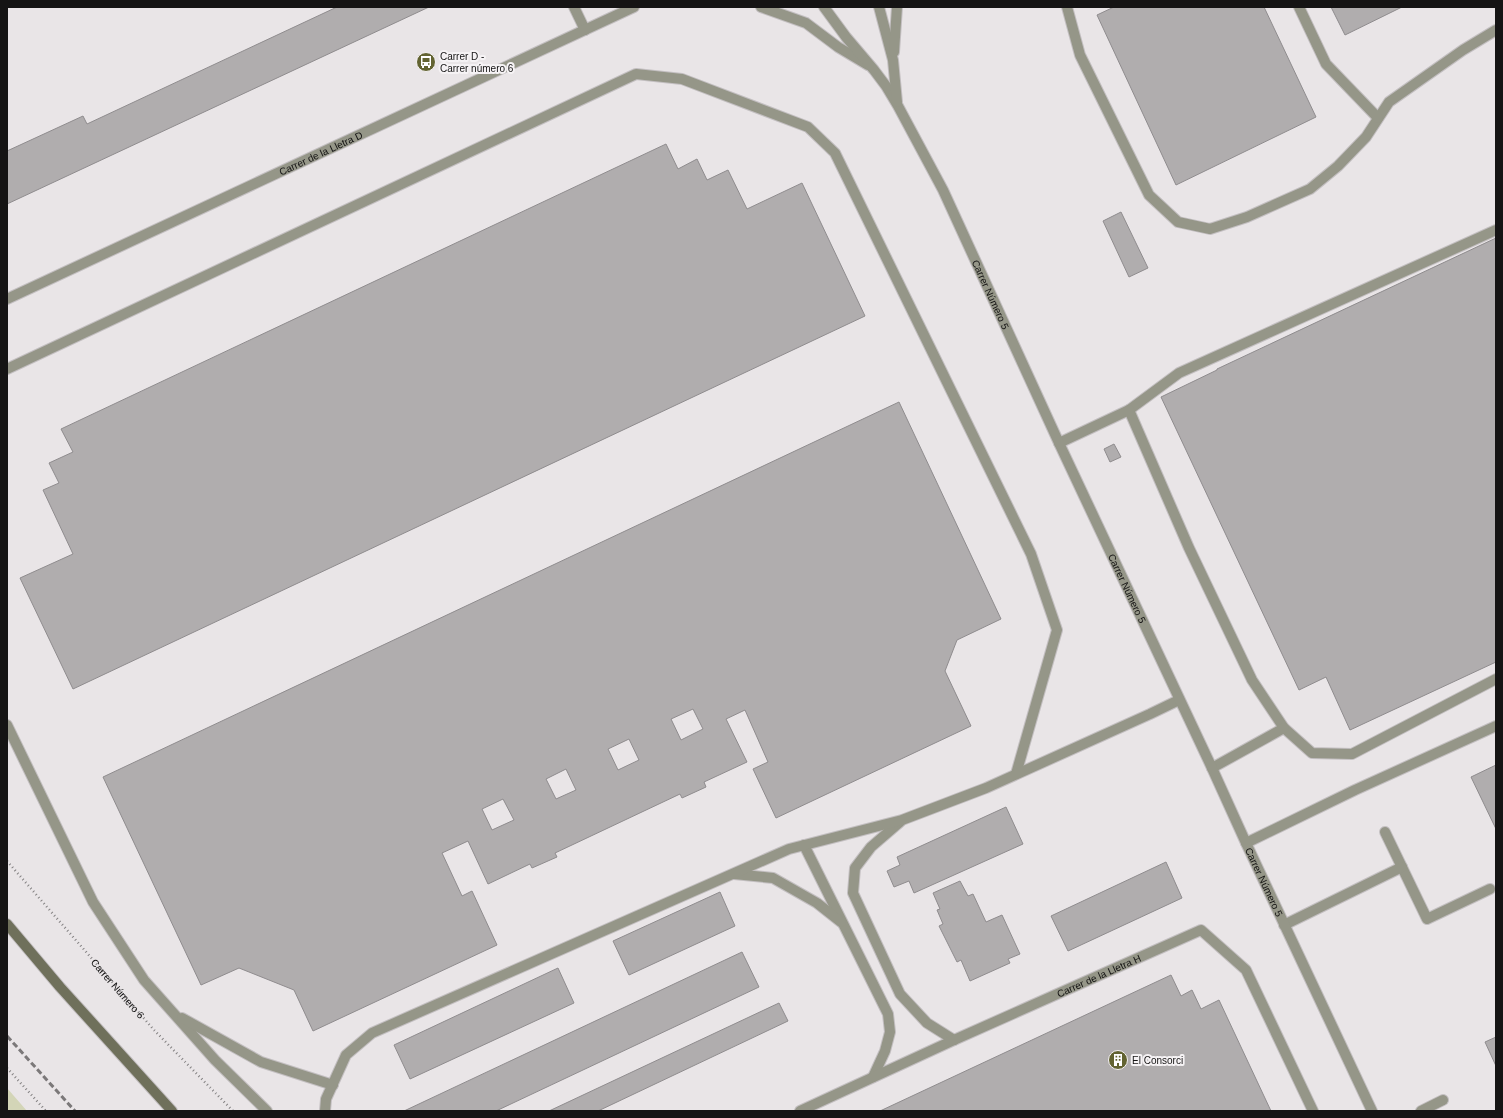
<svg xmlns="http://www.w3.org/2000/svg" width="1503" height="1118" font-family="Helvetica,sans-serif">
  <style>
    .green { fill: #d3d5b7 }
    .building { fill: #b0adae; stroke: #8f8c8e; fill-rule: evenodd }
    .lines { fill: none; stroke-linecap: round; stroke-linejoin: round }
    .lane-casing { stroke: #c3bfc1; stroke-width: 12 }
    .street-casing { stroke: #c3bfc1; stroke-width: 12 }
    .secondary-casing { stroke: #c3bfc1; stroke-width: 12 }
    .path { stroke: #838182; stroke-width: 2.5; stroke-dasharray: 1 3; stroke-linecap: butt }
    .lane { stroke: #959688; stroke-width: 10 }
    .street { stroke: #959688; stroke-width: 10 }
    .secondary { stroke: #6f705b; stroke-width: 10 }
    .rail { stroke: #7b7879; stroke-width: 3; stroke-dasharray: 6 3; stroke-linecap: butt }
    .labels { text-anchor: middle; stroke-width: 4; stroke-linejoin: round; paint-order: stroke }
    .poi-label { font-size: 10px; fill: #151414; stroke: #f6f3f5; text-anchor: start }
    .street-label { font-size: 10px; fill: #151414; stroke: #f6f3f5 }
  </style>
  <rect width="100%" height="100%" fill="#e9e5e7"/>
  <path class="green" d="M7,1088L27,1111H7Z"/>
  <g class="building">
    <path d="M337,7H429L7,204V151L83,116L87,124Z"/>
    <path d="M1114,7H1264L1316,117L1176,185L1097,15Z"/>
    <path d="M1331,7H1402L1345,35Z"/>
    <path d="M666,144L678,169L697,159L707,180L728,170L747,209L802,183L865,316L73,689L20,578L73,554L43,490L59,483L49,463L73,452L61,429Z"/>
    <path d="M1121,212L1148,268L1129,277L1103,221Z"/>
    <path d="M1496,238V662L1350,730L1326,677L1299,690L1161,397L1217,370V369Z"/>
    <path d="M899,402L1001,619L957,640L945,671L971,726L776,818L753,769L768,762L745,710L726,719L747,762L704,782L706,787L682,798L680,794L555,853L557,857L532,868L530,864L488,884L468,841L442,853L462,896L472,891L497,945L313,1031L294,990L239,968L201,985L103,777ZM693,709L703,729L681,740L671,719ZM629,739L639,760L618,770L608,749ZM566,769L576,790L556,799L546,779ZM503,799L514,820L492,830L482,809Z"/>
    <path d="M1114,444L1121,457L1110,462L1104,449Z"/>
    <path d="M1496,765V829L1471,777Z"/>
    <path d="M1006,807L1023,844L914,893L909,881L894,887L887,871L900,865L897,857Z"/>
    <path d="M1166,862L1182,898L1068,951L1051,916Z"/>
    <path d="M960,881L968,896L973,894L986,922L1002,915L1020,954L1008,959L1010,963L970,981L961,960L957,962L939,926L943,924L937,910L940,909L933,893Z"/>
    <path d="M720,892L735,926L629,975L613,941Z"/>
    <path d="M742,952L759,987L496,1111H404Z"/>
    <path d="M558,968L574,1003L410,1079L394,1045Z"/>
    <path d="M1171,975L1181,996L1192,990L1201,1009L1219,1000L1271,1111H880Z"/>
    <path d="M779,1003L788,1021L598,1111H549Z"/>
    <path d="M1496,1037V1066L1485,1042Z"/>
  </g>
  <g class="lines">
    <defs>
      <g id="lane">
        <path d="M574,7L585,30"/>
        <path d="M1067,7L1080,55L1149,195L1178,222L1210,229L1247,217L1310,189L1338,166L1366,137L1389,102L1463,50L1496,30"/>
        <path d="M1299,7L1326,64L1378,118"/>
        <path d="M7,369L636,74L682,79L808,127L835,153L1031,554L1057,630L1016,774"/>
        <path d="M1129,410L1179,373L1496,230"/>
        <path d="M1059,443L1129,410L1189,548L1252,680L1284,728L1312,753L1352,754L1496,679"/>
        <path d="M7,725L93,902L144,980L215,1060L267,1111"/>
        <path d="M1212,768L1284,728"/>
        <path d="M900,822L871,847L855,868L853,893L900,994L927,1023L954,1040"/>
        <path d="M1385,832L1427,919L1490,889"/>
        <path d="M1246,843L1355,790L1496,726"/>
        <path d="M804,845L888,1014L890,1032L885,1051L873,1077"/>
        <path d="M734,874L773,878L817,903L841,922"/>
        <path d="M1284,925L1402,867"/>
        <path d="M182,1018L261,1062L333,1085"/>
        <path d="M325,1111L326,1099L346,1055L372,1033L789,849L902,820L986,788L1150,714L1179,700"/>
        <path id="s2" d="M800,1111L954,1040L1201,930L1246,970L1313,1111"/>
        <path d="M1421,1111L1443,1100"/>
      </g>
      <g id="street">
        <path d="M761,7L806,23L838,47L868,65"/>
        <path id="s3" d="M824,7L846,37L874,70L886,86L898,106L943,190L1059,443L1212,768L1246,843L1372,1111"/>
        <path d="M879,7L893,60L897,102"/>
        <path d="M894,52L897,7"/>
        <path id="s4" d="M7,299L634,7"/>
      </g>
      <path id="secondary" d="M7,924L60,987L172,1111"/>
    </defs>
    <use href="#lane" class="lane-casing"/>
    <use href="#street" class="street-casing"/>
    <use href="#secondary" class="secondary-casing"/>
    <g class="path">
      <path id="s1" d="M7,861L154,1030L233,1111"/>
      <path d="M7,1068L46,1111"/>
    </g>
    <use href="#lane" class="lane"/>
    <use href="#street" class="street"/>
    <use href="#secondary" class="secondary"/>
    <path class="rail" d="M7,1036L75,1111"/>
  </g>
  <defs>
    <symbol id="bus-disc" viewBox="-11 -11 22 22"><circle r="9.5" fill="#626331" stroke="#f6f3f5"/><path d="M-5-6H5V4H4V6H2V4H-2V6H-4V4H-5ZM-3.5-4V0h7V-4ZM-3.5 1.2v1.5H-2V1.2ZM2 1.2v1.5H3.5V1.2Z" fill="#fff"/></symbol>
    <symbol id="building-disc" viewBox="-11 -11 22 22"><circle r="9.5" fill="#626331" stroke="#f6f3f5"/><path d="M-4-6H4V6H1V3H-1V6H-4ZM-2.5-4.3h1.7v1.8h-1.7ZM.8-4.3h1.7v1.8H.8ZM-2.5-1h1.7V.8h-1.7ZM.8-1h1.7V.8H.8Z" fill="#fff"/></symbol>
  </defs>
  <g fill-rule="evenodd">
    <use href="#bus-disc" x="415" y="51" width="22" height="22"/>
    <use href="#building-disc" x="1107" y="1049" width="22" height="22"/>
  </g>
  <g class="labels">
    <g class="poi-label">
      <text x="440" y="60">Carrer D -<tspan x="440" dy="12">Carrer número 6</tspan></text>
      <text x="1132" y="1064">El Consorci</text>
    </g>
    <g class="street-label">
      <text dy="4" stroke="none"><textPath href="#s4" startOffset="346">Carrer de la Lletra D</textPath></text>
      <text dy="4" stroke="none"><textPath href="#s3" startOffset="334">Carrer Número 5</textPath></text>
      <text dy="4" stroke="none"><textPath href="#s3" startOffset="658">Carrer Número 5</textPath></text>
      <text dy="4" stroke="none"><textPath href="#s3" startOffset="982">Carrer Número 5</textPath></text>
      <text dy="4" stroke="none"><textPath href="#s2" startOffset="328">Carrer de la Lletra H</textPath></text>
      <text dy="4" stroke="none"><textPath href="#s1" startOffset="169">Carrer Número 6</textPath></text>
    </g>
  </g>
  <rect width="1503" height="1118" fill="none" stroke="#151414" stroke-width="16"/>
</svg>
